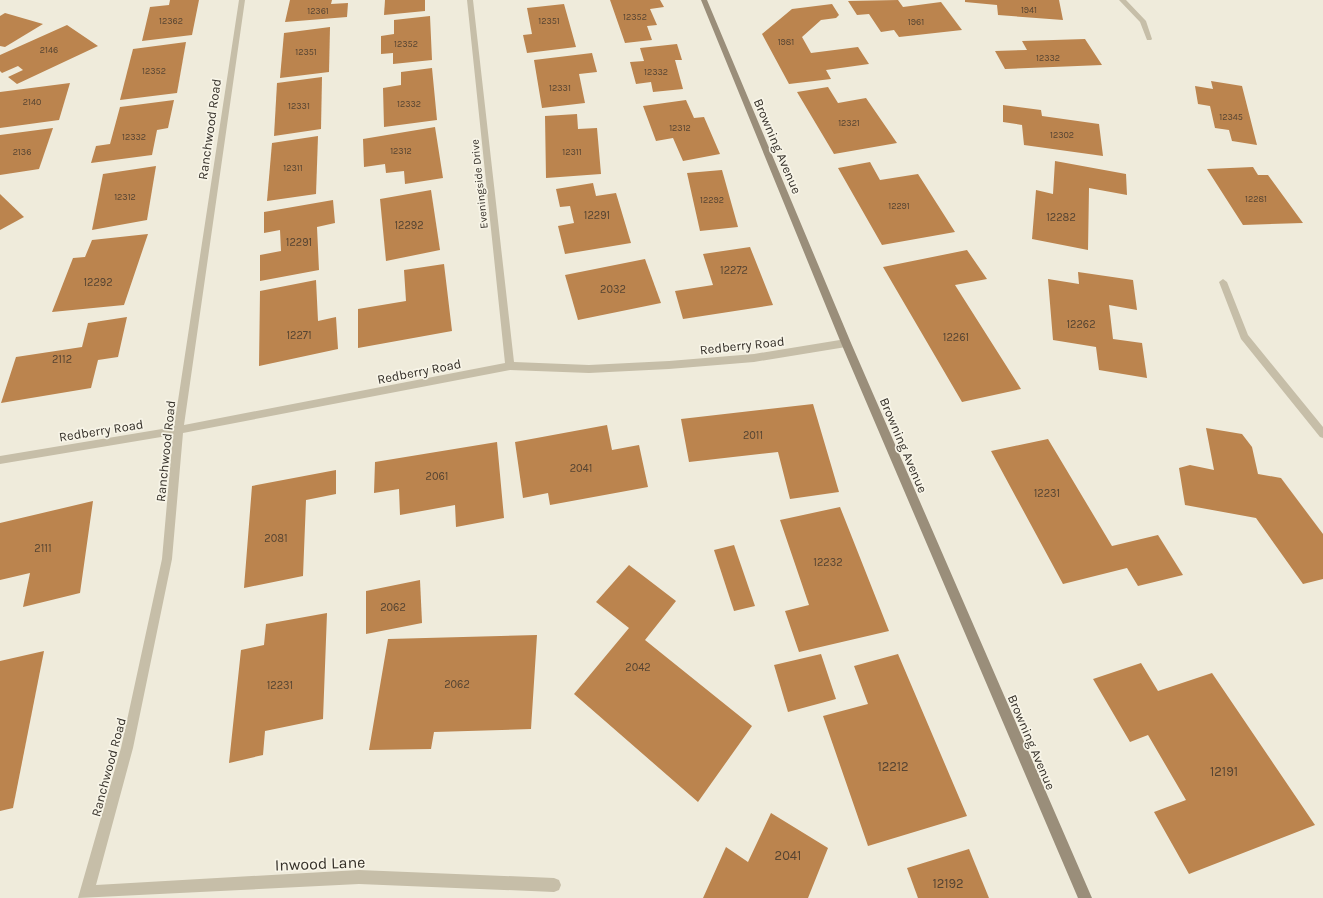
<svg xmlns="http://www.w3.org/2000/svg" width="1323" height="898" font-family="Karla,sans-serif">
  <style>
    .building { fill: #bb844e }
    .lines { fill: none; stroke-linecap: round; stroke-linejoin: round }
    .street { fill: #c6bea8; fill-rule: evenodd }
    .secondary { fill: #9a8e7a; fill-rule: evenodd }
    .labels { text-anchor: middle; stroke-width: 3.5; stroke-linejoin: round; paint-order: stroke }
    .far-number-label { font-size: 9px; fill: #564432 }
    .far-street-label { font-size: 11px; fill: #342f28; stroke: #f7f4e7 }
    .number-label { font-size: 11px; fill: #564432 }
    .street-label { font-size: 13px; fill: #342f28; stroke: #f7f4e7 }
    .near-number-label { font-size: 13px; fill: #564432 }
    .near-street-label { font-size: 16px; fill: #342f28; stroke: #f7f4e7 }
  </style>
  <rect width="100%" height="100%" fill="#efebdb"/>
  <g class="building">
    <path d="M170,0H199L192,35L142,41L150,7L169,5Z"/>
    <path d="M290,0H332L331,4L348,3L347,17L285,22Z"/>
    <path d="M385,0H425V11L384,15Z"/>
    <path d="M610,0H660L664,7L650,9L657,25L647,26L652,40L625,43Z"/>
    <path d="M898,0L903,7L941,2L962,30L899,37L894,30L881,32L869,14L857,15L848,1Z"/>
    <path d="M965,0H1059L1063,20L998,15L997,5L965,2Z"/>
    <path d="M564,4L576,47L527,53L523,35L532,34L527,8Z"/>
    <path d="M832,4L839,15L836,18L821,20L802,37L811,53L858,47L869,64L826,70L831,79L789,84L762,34L792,9Z"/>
    <path d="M5,13L43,24L5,47L0,46V16Z"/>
    <path d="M430,16L432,60L393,64V53L381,54V36L394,34V20Z"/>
    <path d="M67,25L98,46L17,84L8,77L23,70L18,66L2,73L0,71V55Z"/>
    <path d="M330,27L329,72L280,78L284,33Z"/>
    <path d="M1085,39L1102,65L1005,69L995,51L1027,50L1022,41Z"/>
    <path d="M186,42L177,93L120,100L133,49Z"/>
    <path d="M677,44L682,60H675L683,89L653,92L651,82L636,84L630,62L644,61L640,48Z"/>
    <path d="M592,53L597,72L579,74L585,103L542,108L534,60Z"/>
    <path d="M432,68L437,120L384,127L383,88L401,85V72Z"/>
    <path d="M322,77L321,129L274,136L277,83Z"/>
    <path d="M1211,81L1242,86L1257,145L1232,141L1229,130L1215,128L1210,106L1198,104L1195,86L1213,89Z"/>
    <path d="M70,83L59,120L0,128V92Z"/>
    <path d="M828,87L838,103L866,98L897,143L834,154L797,92Z"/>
    <path d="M174,100L168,128L157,130L152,155L91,163L96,146L110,144L120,107Z"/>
    <path d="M686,100L694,118L704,117L720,154L683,161L673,138L656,141L643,106Z"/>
    <path d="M1003,105L1041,110L1042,116L1099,124L1103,156L1024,145L1022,125L1003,122Z"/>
    <path d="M577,114L578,129L597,128L601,174L546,178L545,116Z"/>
    <path d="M435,127L443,178L405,184L404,171L386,173L385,164L364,167L363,139Z"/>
    <path d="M53,128L39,169L0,175V135Z"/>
    <path d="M318,136L316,194L267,201L272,143Z"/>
    <path d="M1055,161L1126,174L1127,195L1089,188L1088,250L1032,239L1036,190L1053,194Z"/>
    <path d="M870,162L880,180L918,174L955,232L882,245L838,168Z"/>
    <path d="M156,166L147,220L92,230L103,174Z"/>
    <path d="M1253,167L1258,175H1268L1303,223L1243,225L1207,169Z"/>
    <path d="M722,170L738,227L700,231L687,173Z"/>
    <path d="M593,183L596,196L616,193L631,243L565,254L558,226L574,223L570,206L560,207L556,189Z"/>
    <path d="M431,190L440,250L386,261L380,199Z"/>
    <path d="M0,194L24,217L0,230Z"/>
    <path d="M333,200L335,223L317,227L319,270L260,281V255L281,251L280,230L264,233V212Z"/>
    <path d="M148,234L124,305L52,312L73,258L85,257L92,240Z"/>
    <path d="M750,247L773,305L683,319L675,291L713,285L703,254Z"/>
    <path d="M967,250L987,279L955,285L1021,389L962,402L883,267Z"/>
    <path d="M645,259L661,303L578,320L565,275Z"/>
    <path d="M444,264L452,331L358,348V309L406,301L404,270Z"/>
    <path d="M1078,272L1133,280L1137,310L1109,305L1113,339L1142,343L1147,378L1099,370L1096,347L1053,340L1048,279L1079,284Z"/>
    <path d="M316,280L318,321L336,317L338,349L259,366L260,291Z"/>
    <path d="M127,317L118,357L98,360L91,388L1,403L16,357L82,347L88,323Z"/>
    <path d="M813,404L839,492L790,499L778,452L689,462L681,419Z"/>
    <path d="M607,425L612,450L639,445L648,487L550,505L548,493L523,498L515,442Z"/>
    <path d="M1206,428L1242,434L1252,447L1258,474L1281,478L1323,534V579L1303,584L1256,518L1185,505L1179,468L1190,465L1214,470Z"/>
    <path d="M1048,439L1112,546L1158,535L1183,575L1138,586L1127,568L1063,584L991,451Z"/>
    <path d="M497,442L504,518L456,527L455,505L400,515L399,489L374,493L375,462Z"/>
    <path d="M336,470V494L306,500L303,576L244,588L252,486Z"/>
    <path d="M93,501L80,593L23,607L30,573L0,580V523Z"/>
    <path d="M840,507L889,631L799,652L785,611L809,605L780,520Z"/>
    <path d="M734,545L755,606L734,611L714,550Z"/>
    <path d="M629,565L676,601L645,640L752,726L698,802L574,694L629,628L596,602Z"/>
    <path d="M420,580L422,623L366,634V591Z"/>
    <path d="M327,613L323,719L265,731L263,755L229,763L241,650L264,645L266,624Z"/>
    <path d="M537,635L531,729L434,732L431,749L369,750L388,639Z"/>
    <path d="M44,651L13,808L0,811V661Z"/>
    <path d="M821,654L836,699L788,712L774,665Z"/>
    <path d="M898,654L967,816L868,846L823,716L868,704L854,666Z"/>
    <path d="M1141,663L1158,691L1212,673L1315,825L1189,874L1154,812L1186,800L1148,735L1130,742L1093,679Z"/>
    <path d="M771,813L828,848L808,898H703L726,847L748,862Z"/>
    <path d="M969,849L989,898H918L907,868Z"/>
  </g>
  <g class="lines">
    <g class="street">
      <path d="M239,0H245L184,425L505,363L467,0H473L514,362L589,365L669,361L754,354L846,339L851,343L846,347L754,362L669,369L589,373L510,370L183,433L172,559L133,748L96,885L359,870L554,878L559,880L561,885L559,890L554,892L359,884L78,898L121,748L162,559L173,435L0,464V456L174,427Z"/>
      <path d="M1119,0H1126L1146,21L1152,39L1151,40H1147L1140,22Z"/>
      <path d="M1223,279L1227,282L1248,335L1323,427V438L1320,437L1241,339L1219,282Z"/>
    </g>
    <path class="secondary" d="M701,0H707L851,343L1092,898H1078L841,343Z"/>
  </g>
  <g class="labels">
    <g class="far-number-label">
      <text x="1029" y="13">1941</text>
      <text x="318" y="14">12361</text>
      <text x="635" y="20">12352</text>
      <text x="171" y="24">12362</text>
      <text x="549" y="24">12351</text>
      <text x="916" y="25">1961</text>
      <text x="786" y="45">1981</text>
      <text x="406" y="47">12352</text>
      <text x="49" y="53">2146</text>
      <text x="306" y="55">12351</text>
      <text x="1048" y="61">12332</text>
      <text x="154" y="74">12352</text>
      <text x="656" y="75">12332</text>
      <text x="560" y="91">12331</text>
      <text x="32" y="105">2140</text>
      <text x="409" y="107">12332</text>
      <text x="299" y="109">12331</text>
      <text x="1231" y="120">12345</text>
      <text x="849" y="126">12321</text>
      <text x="680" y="131">12312</text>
      <text x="1062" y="138">12302</text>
      <text x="134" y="140">12332</text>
      <text x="401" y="154">12312</text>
      <text x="22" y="155">2136</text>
      <text x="572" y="155">12311</text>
      <text x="293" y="171">12311</text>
      <text x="125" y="200">12312</text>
      <text x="1256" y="202">12281</text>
      <text x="712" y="203">12292</text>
      <text x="899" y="209">12291</text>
    </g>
    <g class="far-street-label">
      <text transform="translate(479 184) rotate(-96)" y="4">Eveningside Drive</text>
    </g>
    <g class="number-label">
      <text x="597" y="219">12291</text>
      <text x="1061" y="221">12282</text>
      <text x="409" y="229">12292</text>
      <text x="299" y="246">12291</text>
      <text x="734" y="274">12272</text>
      <text x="98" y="286">12292</text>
      <text x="613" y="293">2032</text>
      <text x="1081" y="328">12262</text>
      <text x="299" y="339">12271</text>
      <text x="956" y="341">12261</text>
      <text x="62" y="363">2112</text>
      <text x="753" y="439">2011</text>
      <text x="581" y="472">2041</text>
      <text x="437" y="480">2061</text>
      <text x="1047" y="497">12231</text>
      <text x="276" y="542">2081</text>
      <text x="43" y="552">2111</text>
      <text x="828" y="566">12232</text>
      <text x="393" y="611">2062</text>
      <text x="638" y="671">2042</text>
      <text x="457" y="688">2062</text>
      <text x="280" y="689">12231</text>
    </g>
    <g class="street-label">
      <text transform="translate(209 129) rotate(-82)" y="5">Ranchwood Road</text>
      <text transform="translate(778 146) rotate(67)" y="5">Browning Avenue</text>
      <text transform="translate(742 345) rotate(-6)" y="5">Redberry Road</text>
      <text transform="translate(419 371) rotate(-11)" y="5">Redberry Road</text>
      <text transform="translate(101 430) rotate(-9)" y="5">Redberry Road</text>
      <text transform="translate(904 445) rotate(67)" y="5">Browning Avenue</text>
      <text transform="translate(165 451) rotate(-84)" y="5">Ranchwood Road</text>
      <text transform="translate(1032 742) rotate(67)" y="5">Browning Avenue</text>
      <text transform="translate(108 767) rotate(-75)" y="5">Ranchwood Road</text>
    </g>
    <g class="near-number-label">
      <text x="893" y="771">12212</text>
      <text x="1224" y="776">12191</text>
      <text x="788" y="860">2041</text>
      <text x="948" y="888">12192</text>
    </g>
    <g class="near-street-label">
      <text transform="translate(320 863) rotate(-2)" y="6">Inwood Lane</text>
    </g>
  </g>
</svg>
